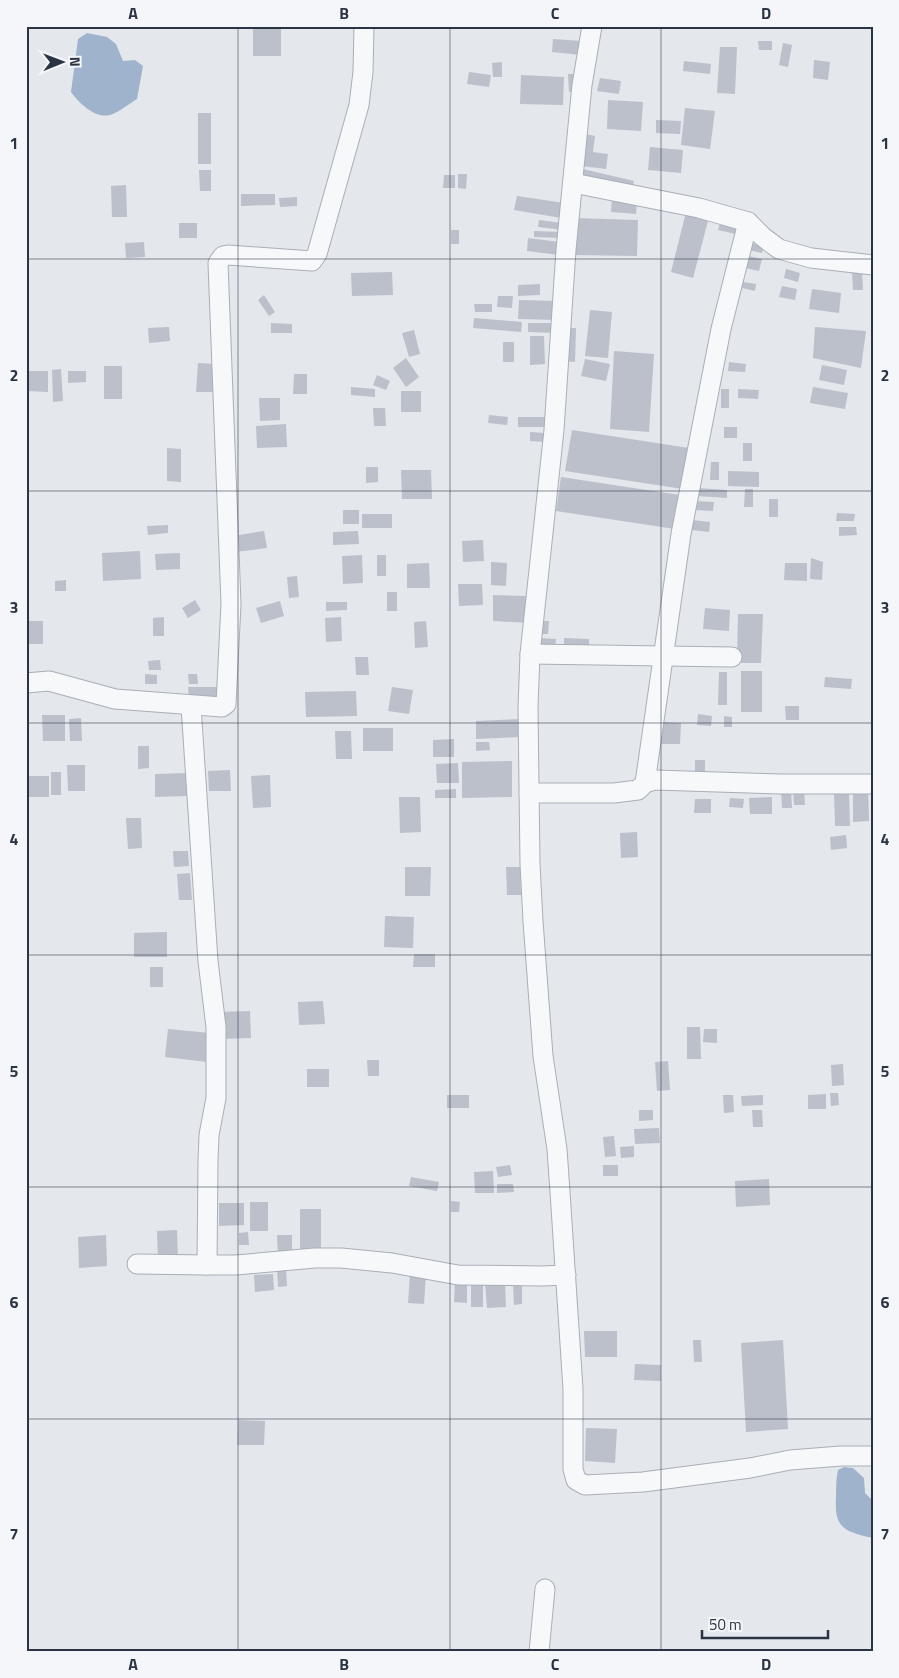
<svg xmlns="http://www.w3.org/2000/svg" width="899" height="1678" font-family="'Titillium Web',sans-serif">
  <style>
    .water { fill: #9fb4cc }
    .building { fill: #bbc0ca }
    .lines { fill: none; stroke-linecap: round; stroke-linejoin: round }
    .minor-casing { stroke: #a9aeb7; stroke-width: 21 }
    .minor { stroke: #f7f8fa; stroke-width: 19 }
    .grid { fill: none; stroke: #2b3445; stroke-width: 1; stroke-opacity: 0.55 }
    .neatline { fill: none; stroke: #2b3445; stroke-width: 2 }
    .grid-label { font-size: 16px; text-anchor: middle; font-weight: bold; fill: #2b3445 }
  </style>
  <rect width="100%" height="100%" fill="#e4e7ec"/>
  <g class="water">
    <path d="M87,33L107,37L116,44L123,61L135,60L143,66L137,99C129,104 119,112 110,115C95,119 78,102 71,92L78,39Z"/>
    <path d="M844,1467L853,1468L864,1478L865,1493L873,1501V1538C845,1532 834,1528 836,1498C836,1488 836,1479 838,1470Z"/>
  </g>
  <g class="building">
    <rect x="253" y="26" width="28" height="30"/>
    <path d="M553,39L582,41L581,55L552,52Z"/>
    <path d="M758,41H772V50H759Z"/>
    <path d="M783,43L792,45L788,67L779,65Z"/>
    <path d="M720,47H737L735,94L717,93Z"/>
    <path d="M814,60L830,62L828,80L813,78Z"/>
    <path d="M684,61L711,64L710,74L683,71Z"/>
    <path d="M502,62V77H493L492,63Z"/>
    <path d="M469,72L491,75L489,87L467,84Z"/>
    <path d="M568,74H578V91L569,92Z"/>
    <path d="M521,75L564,77L563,105L520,104Z"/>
    <path d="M600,78L621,81L619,94L597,91Z"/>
    <path d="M608,100L643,102L641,131L607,129Z"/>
    <path d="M685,108L715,111L710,149L681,145Z"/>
    <rect x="198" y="113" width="13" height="51"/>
    <path d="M656,120L681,121L680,134L656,133Z"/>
    <path d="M586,134L595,136L593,152L608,154L606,169L581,166Z"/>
    <path d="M650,147L683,150L681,173L648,170Z"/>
    <path d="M583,169L634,181L632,189L581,177Z"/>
    <path d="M199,170H211V191H200Z"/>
    <path d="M458,174H467L466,189L458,188Z"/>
    <path d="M444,175H455V188H443Z"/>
    <path d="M126,185L127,217H112L111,186Z"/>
    <path d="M241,194H275V205L241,206Z"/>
    <path d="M517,196L564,203L561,218L514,210Z"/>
    <path d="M297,197V206L280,207L279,198Z"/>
    <path d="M612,198L637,201L636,214L611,212Z"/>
    <path d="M686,212L709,217L693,278L671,272Z"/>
    <path d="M575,218L638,220L637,256L573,255Z"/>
    <path d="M539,220L563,223V230L538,227Z"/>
    <path d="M721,220L742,225L740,235L718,230Z"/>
    <rect x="179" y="223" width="18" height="15"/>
    <rect x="451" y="230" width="8" height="14"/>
    <path d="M534,231L561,232V238L534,237Z"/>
    <path d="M528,238L560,242L559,255L527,251Z"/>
    <path d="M144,242L145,257L126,258L125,243Z"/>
    <path d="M747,242L764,246L762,253L745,249Z"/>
    <path d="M744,255L762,259L759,271L741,267Z"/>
    <path d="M786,269L800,273L798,282L784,278Z"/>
    <path d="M392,272L393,295L352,296L351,273Z"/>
    <path d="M862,272L863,290H853L852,273Z"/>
    <path d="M743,282L756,284L755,291L742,288Z"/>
    <path d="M540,284V295L518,296V285Z"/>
    <path d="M782,286L797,289L795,300L779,297Z"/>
    <path d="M812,289L841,293L839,313L809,309Z"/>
    <path d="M264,295L275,312L269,316L258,300Z"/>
    <path d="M498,296H513L512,308L497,307Z"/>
    <path d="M519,300L557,301V320L518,319Z"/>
    <path d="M474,304H492V312H475Z"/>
    <path d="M590,310L612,312L608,358L585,356Z"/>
    <path d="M474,318L522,322L521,332L473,328Z"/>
    <path d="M271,323L292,324V333H271Z"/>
    <path d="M528,323H557V333L528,332Z"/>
    <path d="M169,327L170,341L149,343L148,328Z"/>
    <path d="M815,327L866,331L861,368L813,358Z"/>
    <path d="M564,328H576L575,362L563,361Z"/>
    <path d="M414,330L420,354L409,357L402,333Z"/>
    <path d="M530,336H544L545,364L530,365Z"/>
    <rect x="503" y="342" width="11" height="20"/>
    <path d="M614,351L654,354L649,432L610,429Z"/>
    <path d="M406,358L419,377L406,387L393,368Z"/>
    <path d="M585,359L610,364L606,381L581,376Z"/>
    <path d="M729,362L746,364L745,372L728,371Z"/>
    <path d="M198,363L214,364L213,392H196Z"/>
    <path d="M822,365L847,370L844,385L819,380Z"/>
    <rect x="104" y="366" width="18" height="33"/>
    <path d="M61,369L63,401L53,402L52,370Z"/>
    <path d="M26,371H48V392L26,391Z"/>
    <path d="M68,371H86V382L68,383Z"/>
    <path d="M294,374H307V394H293Z"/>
    <path d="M377,375L390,381L386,390L373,385Z"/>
    <path d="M351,387L375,389V397L351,395Z"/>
    <path d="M813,387L848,393L845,409L810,403Z"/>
    <rect x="721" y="389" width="8" height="19"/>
    <path d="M738,389L759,390L758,399L738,398Z"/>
    <rect x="401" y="391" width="20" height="21"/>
    <path d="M259,398H280V420L260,421Z"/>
    <path d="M373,408H385L386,426H374Z"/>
    <path d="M489,415L508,417L507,425L488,423Z"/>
    <rect x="518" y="417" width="28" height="10"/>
    <path d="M286,424L287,447L257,448L256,426Z"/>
    <rect x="724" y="427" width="13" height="11"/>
    <path d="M572,430L689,448L683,489L565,471Z"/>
    <path d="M530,432L545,433V442L530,441Z"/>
    <rect x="743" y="443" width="9" height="18"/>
    <path d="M167,448L181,449V482L167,481Z"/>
    <path d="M711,462H719V480H710Z"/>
    <path d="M366,467H378V482L366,483Z"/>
    <path d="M401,470H431L432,499H402Z"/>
    <path d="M728,471L759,472V487L728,486Z"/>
    <path d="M561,477L680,495L675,529L556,511Z"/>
    <path d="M698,488L727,490V498L697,496Z"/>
    <path d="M745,489H753V507H744Z"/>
    <rect x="769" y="499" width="9" height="18"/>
    <path d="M695,501L714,502L713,511L695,510Z"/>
    <rect x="343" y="510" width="16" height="14"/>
    <path d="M837,513L855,514L854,521H836Z"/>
    <rect x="362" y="514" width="30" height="14"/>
    <path d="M692,520L710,522L709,532L691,530Z"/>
    <path d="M168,525V533L148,535L147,526Z"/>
    <path d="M839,527H856L857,535L839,536Z"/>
    <path d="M264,531L267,548L235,552L233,536Z"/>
    <path d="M358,531L359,544L333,545V532Z"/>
    <path d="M483,540L484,561L463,562L462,541Z"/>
    <path d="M140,551L141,579L103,581L102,553Z"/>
    <path d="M180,553V569L156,570L155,554Z"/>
    <path d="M362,555L363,583L343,584L342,556Z"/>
    <rect x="377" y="555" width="9" height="21"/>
    <path d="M811,558L823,562L822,580L810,579Z"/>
    <path d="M491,562L507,563L506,586L491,585Z"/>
    <path d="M429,563L430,588H407V564Z"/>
    <path d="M785,563H807V581L784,580Z"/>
    <path d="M297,576L299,597L289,598L287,577Z"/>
    <path d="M66,580V591H55V581Z"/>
    <path d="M458,584H482L483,605L459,606Z"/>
    <rect x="387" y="592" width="10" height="19"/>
    <path d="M493,595L529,596L528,623L493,621Z"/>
    <path d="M195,600L201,610L188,618L182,608Z"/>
    <path d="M280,601L284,616L261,623L256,608Z"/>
    <path d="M326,602H347V610L326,611Z"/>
    <path d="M705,608L730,610L729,631L703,629Z"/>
    <path d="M738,614H763L761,663H737Z"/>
    <path d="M164,617V636H153V618Z"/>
    <path d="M341,617L342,641L326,642L325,618Z"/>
    <rect x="26" y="621" width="17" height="23"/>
    <path d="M426,621L428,647L415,648L414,622Z"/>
    <path d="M538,621H549L548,634H538Z"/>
    <path d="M537,638L556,639L555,648L537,646Z"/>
    <path d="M564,638L589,639V646H564Z"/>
    <path d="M355,657H368L369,675H356Z"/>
    <path d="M160,660L161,670H149L148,661Z"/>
    <rect x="741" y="671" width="21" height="41"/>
    <path d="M719,672H727V705H718Z"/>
    <path d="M145,674L157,675V684H145Z"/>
    <path d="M188,674H197L198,684H189Z"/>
    <path d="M825,677L852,679L851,689L824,687Z"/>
    <path d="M188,687H219V697L189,698Z"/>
    <path d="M392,687L413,690L409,714L388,711Z"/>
    <path d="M356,691L357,716L306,717L305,692Z"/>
    <path d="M785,706H799V720H786Z"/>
    <path d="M698,714L712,716L711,726L697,725Z"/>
    <path d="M42,715H65V741H43Z"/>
    <path d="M724,716L732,717V727H724Z"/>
    <path d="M81,718L82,741H70L69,719Z"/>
    <path d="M520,719L521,737L476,739V721Z"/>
    <path d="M662,722L681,723L680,744H662Z"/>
    <rect x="363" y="728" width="30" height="23"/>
    <path d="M335,731H351L352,759H336Z"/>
    <path d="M454,739V757H433V740Z"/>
    <path d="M476,742H489L490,750L476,751Z"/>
    <path d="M138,746H149V768L138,769Z"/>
    <rect x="695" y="760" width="10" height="13"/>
    <path d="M512,761V797L462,798V762Z"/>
    <path d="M458,763L459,783H437L436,764Z"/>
    <path d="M67,765H85V791H68Z"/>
    <path d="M230,770L231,791H209L208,771Z"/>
    <rect x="51" y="772" width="10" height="23"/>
    <path d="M186,773L187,796L155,797V774Z"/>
    <path d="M270,775L271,807L253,808L251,776Z"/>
    <rect x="26" y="776" width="23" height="21"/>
    <path d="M868,787L869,821L853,822V788Z"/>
    <path d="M793,788H804L805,805H794Z"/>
    <path d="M456,789V798H435V790Z"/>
    <path d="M781,791H791L792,808H782Z"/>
    <path d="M834,792H849L850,826H835Z"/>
    <path d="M399,797H420L421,832L400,833Z"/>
    <path d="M772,797V814H750L749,798Z"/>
    <path d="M730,798L744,799L743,808L729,807Z"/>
    <path d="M695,799H711V813H694Z"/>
    <path d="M126,818H141L142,848L128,849Z"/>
    <path d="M637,832L638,857L621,858L620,833Z"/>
    <path d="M846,835L847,848L831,850L830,837Z"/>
    <path d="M173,851H188L189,866L174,867Z"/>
    <path d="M405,867H431L430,896H405Z"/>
    <path d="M506,867H520L521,895H507Z"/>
    <path d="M190,873L192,900H179L177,874Z"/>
    <path d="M385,916L414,917L413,948L384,947Z"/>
    <path d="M167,932V957H134V933Z"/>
    <path d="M414,954H435V967H413Z"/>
    <rect x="150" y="967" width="13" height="20"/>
    <path d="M323,1001L325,1024L299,1025L298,1002Z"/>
    <path d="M250,1011L251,1038L221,1039L220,1012Z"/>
    <path d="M687,1027H700L701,1059H687Z"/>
    <path d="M168,1029L210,1033L207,1062L165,1057Z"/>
    <path d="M704,1029H717V1043L703,1042Z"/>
    <path d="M367,1060H379V1076H368Z"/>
    <path d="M668,1061L670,1090L657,1091L655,1062Z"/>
    <path d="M843,1064L844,1085L832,1086L831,1065Z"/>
    <rect x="307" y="1069" width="22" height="18"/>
    <path d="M830,1093H838L839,1105L831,1106Z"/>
    <path d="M826,1094V1109H808V1095Z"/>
    <rect x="447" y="1095" width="22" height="13"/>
    <path d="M723,1095H733L734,1112L724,1113Z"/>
    <path d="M763,1095V1105L742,1106L741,1096Z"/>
    <path d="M639,1110H653V1120L639,1121Z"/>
    <path d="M752,1110H762L763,1127H753Z"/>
    <path d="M659,1128L660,1143L635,1144L634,1129Z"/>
    <path d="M614,1136L616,1156L605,1157L603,1137Z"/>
    <path d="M634,1146V1157L621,1158L620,1147Z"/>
    <path d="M510,1165L512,1175L498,1177L496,1167Z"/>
    <rect x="603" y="1165" width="15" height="11"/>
    <path d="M493,1171L494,1193H475L474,1172Z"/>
    <path d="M411,1177L439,1182L437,1191L409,1186Z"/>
    <path d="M769,1179L770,1205L736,1207L735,1181Z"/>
    <path d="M497,1184H513L514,1192L497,1193Z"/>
    <path d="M451,1201L460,1202L459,1212H451Z"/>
    <rect x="250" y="1202" width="18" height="29"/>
    <path d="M219,1203H244V1225L219,1226Z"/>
    <rect x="300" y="1209" width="21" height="47"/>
    <path d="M177,1230L178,1259L158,1260L157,1231Z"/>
    <path d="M248,1232L249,1245H239V1233Z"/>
    <path d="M106,1235L107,1266L79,1268L78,1237Z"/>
    <path d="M277,1235H292V1257H278Z"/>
    <path d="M286,1268L287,1286L278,1287L277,1269Z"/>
    <path d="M410,1273L426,1274L424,1304L408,1303Z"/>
    <path d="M273,1274L274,1290L255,1292L254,1275Z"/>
    <path d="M455,1281L467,1282V1303L454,1302Z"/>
    <rect x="471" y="1282" width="12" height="25"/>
    <path d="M485,1282H505L506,1307L487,1308Z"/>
    <path d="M513,1285H522V1304L514,1305Z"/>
    <path d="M584,1331H617V1357H585Z"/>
    <path d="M693,1340H701L702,1362H694Z"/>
    <path d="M783,1340L788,1429L746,1432L741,1343Z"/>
    <path d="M635,1364L661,1365V1381L634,1380Z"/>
    <path d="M238,1420L265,1421L264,1445H237Z"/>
    <path d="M586,1428L617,1429L615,1463L585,1461Z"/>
  </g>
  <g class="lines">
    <defs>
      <g id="minor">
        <path d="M592,26L582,85L566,250L554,430L530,654L528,707L530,864L533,921L543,1056L557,1149L560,1192L573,1389V1469L576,1480L585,1485L643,1482L750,1468L790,1460L841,1456H873"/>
        <path d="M573,183L699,208L748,222L763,237L779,249L811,258L873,265"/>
        <path d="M530,654L732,657"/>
        <path d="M26,683L49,681L115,699L222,707L226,704L231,604L218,263L223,256L228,255L312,261L317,254L359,105L363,72L364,26"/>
        <path d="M645,783L681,534L721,329L748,222"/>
        <path d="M529,793H614L638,790L645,783L655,780L781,784H873"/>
        <path d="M137,1264L207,1265L208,1161L209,1135L216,1098V1027L208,961L191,706"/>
        <path d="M207,1265H236L315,1258H341L392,1263L458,1275L542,1276L566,1275"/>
        <path d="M539,1652L545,1589"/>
      </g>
    </defs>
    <use href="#minor" class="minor-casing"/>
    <use href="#minor" class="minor"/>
  </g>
  <path class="grid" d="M238,26V1652M450,26V1652M661,26V1652M26,259H873M26,491H873M26,723H873M26,955H873M26,1187H873M26,1419H873"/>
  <rect width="899" height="1678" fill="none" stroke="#f4f6f9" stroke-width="55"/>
  <g transform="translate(62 62) rotate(89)" stroke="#f4f6f9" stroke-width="4" paint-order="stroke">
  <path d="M0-4L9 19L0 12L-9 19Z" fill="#2b3445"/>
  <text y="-8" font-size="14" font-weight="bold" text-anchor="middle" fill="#2b3445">N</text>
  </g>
  <path d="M702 1630v8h126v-8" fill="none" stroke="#2b3445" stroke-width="2.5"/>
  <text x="709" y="1630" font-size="15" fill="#2b3445" stroke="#f4f6f9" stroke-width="4" paint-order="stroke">50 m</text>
  <rect x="28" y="28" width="844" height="1622" class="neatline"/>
  <g class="grid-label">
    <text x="133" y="19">A</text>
    <text x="344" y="19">B</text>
    <text x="555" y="19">C</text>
    <text x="766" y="19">D</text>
    <text x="14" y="149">1</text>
    <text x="885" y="149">1</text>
    <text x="14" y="381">2</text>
    <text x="885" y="381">2</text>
    <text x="14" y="613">3</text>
    <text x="885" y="613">3</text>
    <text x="14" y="845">4</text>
    <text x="885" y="845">4</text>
    <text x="14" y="1077">5</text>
    <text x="885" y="1077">5</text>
    <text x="14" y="1308">6</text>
    <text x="885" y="1308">6</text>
    <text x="14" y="1540">7</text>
    <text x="885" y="1540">7</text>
    <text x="133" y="1670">A</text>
    <text x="344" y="1670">B</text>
    <text x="555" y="1670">C</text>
    <text x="766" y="1670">D</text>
  </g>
</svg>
